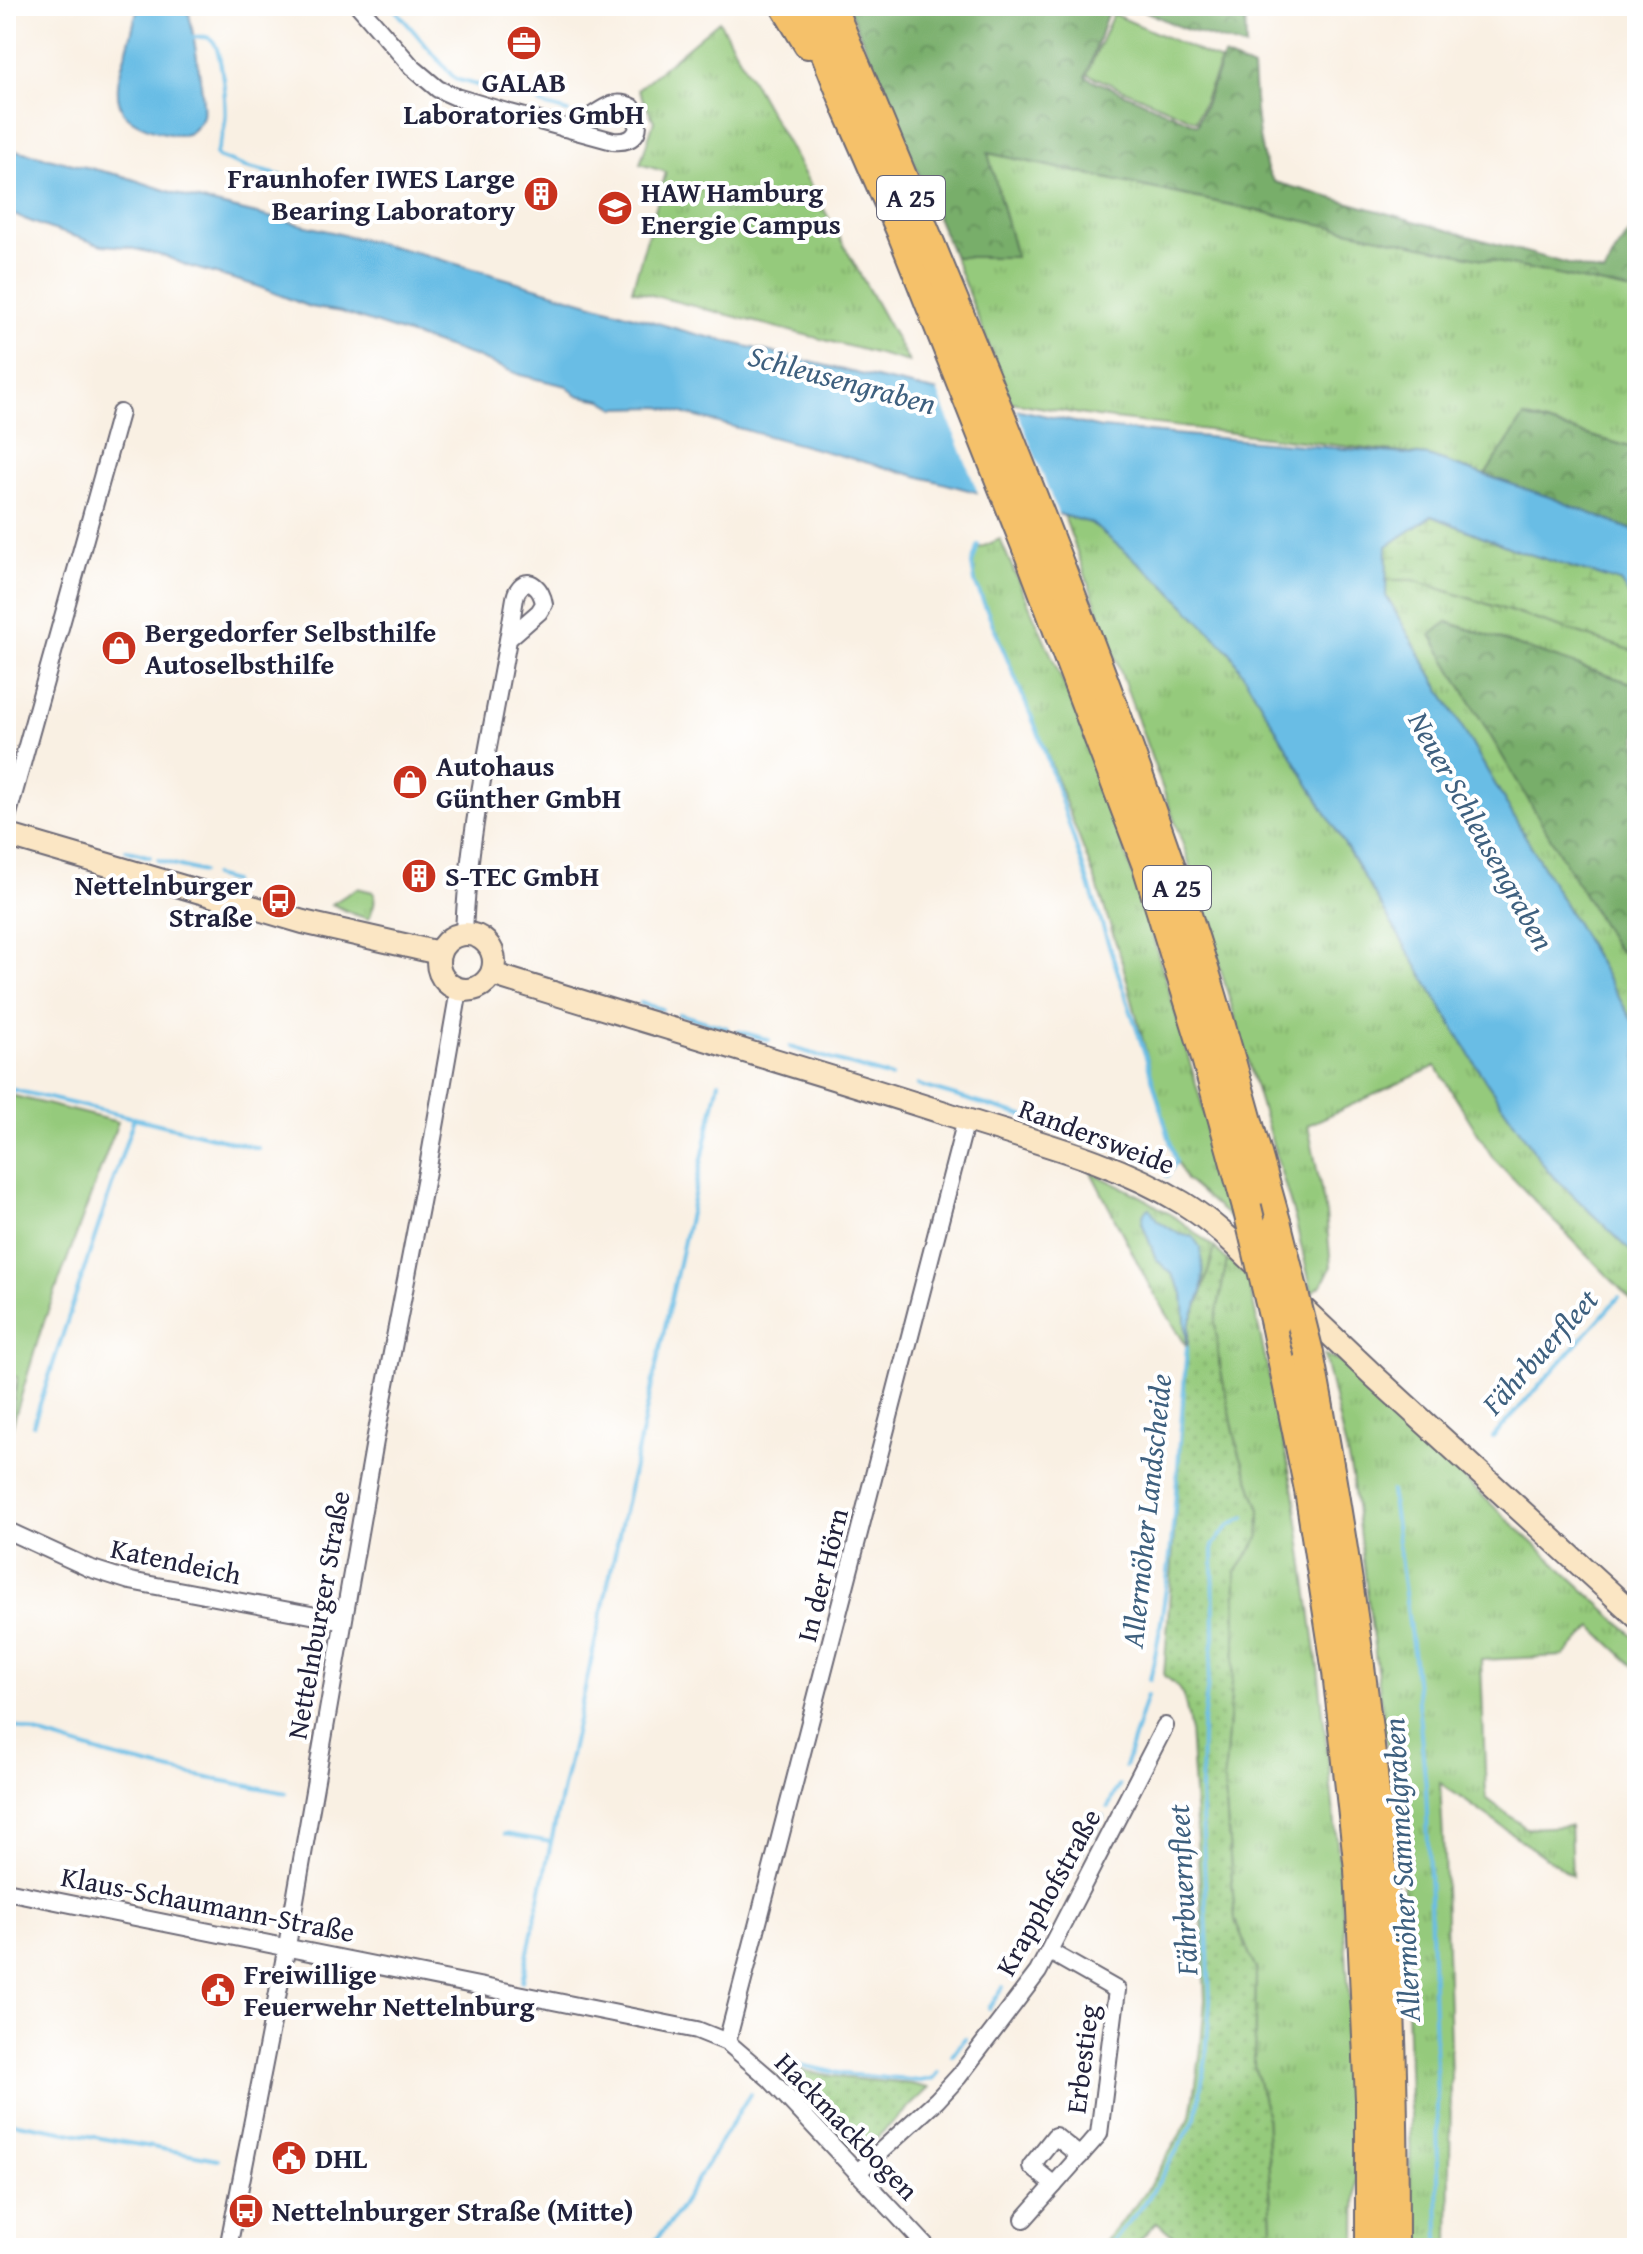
<svg xmlns="http://www.w3.org/2000/svg" width="1643" height="2254" font-family="'Gentium Book Plus',serif">
  <style>
    .grass { fill: url(#grass-tufts); stroke: #5c765b; stroke-width: 2 }
    .forest { fill: url(#forest-crowns); stroke: #4d6853; stroke-width: 2 }
    .wetland { fill: url(#wetland-marsh); stroke: #5c765b; stroke-width: 2 }
    .park { fill: url(#park-dots); stroke: #5c765b; stroke-width: 2 }
    .pitch { fill: #95ca7b; stroke: #5c765b; stroke-width: 2 }
    .water { fill: #69bde5; stroke: #467090; stroke-width: 2 }
    .pier { fill: #f9f0e3 }
    .lines { fill: none; stroke-linecap: round; stroke-linejoin: round }
    .stream { stroke: #69bde5; stroke-width: 4 }
    .street-casing { stroke: #6d6a76; stroke-width: 20 }
    .secondary-casing { stroke: #6d6a76; stroke-width: 26 }
    .highway-casing { stroke: #6d6a76; stroke-width: 32 }
    .street { stroke: #fff; stroke-width: 16 }
    .secondary { stroke: #fbe6c4; stroke-width: 22 }
    .highway { stroke: #f5c16b; stroke-width: 28 }
    .highway-bridge-casing { stroke: #6d6a76; stroke-width: 32; stroke-linecap: butt }
    .highway-bridge { stroke: #f5c16b; stroke-width: 28 }
    .labels { text-anchor: middle; stroke-width: 8; stroke-linejoin: round; paint-order: stroke }
    .shield { fill: #fff; stroke: #646476; stroke-width: 2 }
    .shield-label { font-size: 26px; font-weight: bold; fill: #22223b }
    .poi-label { font-size: 28px; font-weight: bold; fill: #22223b; stroke: #fff; text-anchor: start }
    .street-label { font-size: 28px; fill: #22223b; stroke: #fff }
    .water-label { font-size: 30px; font-style: italic; fill: #3e607f; stroke: #fff }
  </style>
  <defs>
    <pattern id="grass-tufts" width="24" height="20" patternUnits="userSpaceOnUse" patternTransform="scale(2)"><rect width="24" height="20" fill="#95ca7b"/><path d="M3 7l-1-3M5 7V3M7 7l1-3M15 17l-1-3M17 17v-4M19 17l1-3" fill="none" stroke="#80ad6b"/></pattern>
    <pattern id="forest-crowns" width="20" height="18" patternUnits="userSpaceOnUse" patternTransform="scale(2)"><rect width="20" height="18" fill="#78ae6b"/><path d="M2 6a3 3 0 1 1 6 0M12 15a3 3 0 1 1 6 0" fill="none" stroke="#628d59"/></pattern>
    <pattern id="wetland-marsh" width="20" height="14" patternUnits="userSpaceOnUse" patternTransform="scale(2)"><rect width="20" height="14" fill="#95ca7b"/><path d="M1 5h8M5 5V1M11 12h8M15 12V8" fill="none" stroke="#80ad6b"/></pattern>
    <pattern id="park-dots" width="8" height="8" patternUnits="userSpaceOnUse" patternTransform="scale(2)"><rect width="8" height="8" fill="#95ca7b"/><path d="M2 2h.1M6 6h.1" fill="none" stroke="#80ad6b" stroke-width="1.8" stroke-linecap="round"/></pattern>
  </defs>
  <rect width="100%" height="100%" fill="#fff"/>
  <filter id="ink" filterUnits="userSpaceOnUse"><feTurbulence type="fractalNoise" baseFrequency=".0125" numOctaves="2"/><feDisplacementMap in="SourceGraphic" scale="16" xChannelSelector="R" yChannelSelector="G"/><feConvolveMatrix kernelMatrix="1 2 1 2 8 2 1 2 1" color-interpolation-filters="sRGB"/></filter>
  <filter id="wash" filterUnits="userSpaceOnUse"><feTurbulence type="fractalNoise" baseFrequency=".006" numOctaves="4" result="noise"/><feDisplacementMap in="SourceGraphic" scale="32" xChannelSelector="R" yChannelSelector="G"/><feGaussianBlur stdDeviation="1.8" result="paint"/><feColorMatrix in="noise" values="0 0 0 0 0 0 0 0 0 0 0 0 0 0 0 0 0 1.4 0 .05"/><feComposite in="paint" operator="in"/></filter>
  <g filter="url(#wash)">
    <rect width="100%" height="100%" fill="#f9f0e3"/>
    <g class="grass">
      <path d="M719,21L909,362L632,290L666,172L640,164L654,121L638,89Z"/>
      <path d="M987,153L1637,292V449L1525,417L1485,475L1428,456L1097,417L1011,402L954,257H1016Z"/>
      <path d="M1064,516L1091,523L1163,583L1230,652L1485,1080L1548,1171L1637,1257V1306L1493,1158L1436,1066L1308,1125L1326,1214L1331,1266L1322,1285L1312,1292L1295,1219L1186,853Z"/>
      <path d="M1000,539C1025,598 1054,657 1077,717C1140,881 1188,1052 1234,1221L1186,1180L1172,1151L1123,965L1096,882L1040,736L975,582L972,564L977,549Z"/>
      <path d="M1386,580H1413L1637,652V685L1447,622L1615,947C1643,966 1637,998 1637,1029L1386,596Z"/>
      <path d="M357,888L373,892L375,895L374,905L369,919L353,914L332,904Z"/>
      <path d="M1091,1172L1142,1197L1179,1220L1215,1248L1202,1291C1203,1272 1204,1254 1193,1237L1179,1234L1157,1220L1142,1222L1156,1259L1172,1274L1183,1293L1187,1347L1149,1285Z"/>
      <path d="M1227,1260L1247,1274L1294,1492L1319,1675L1340,1870L1357,2104L1356,2248H1273L1266,2114L1254,2065L1256,1970L1235,1920L1224,1779L1235,1647L1236,1572L1259,1538L1260,1510L1238,1449L1219,1363L1215,1322Z"/>
      <path d="M1324,1355L1341,1362L1391,1411L1637,1639V1669L1592,1627L1564,1656L1481,1660L1486,1798L1526,1828L1570,1826L1572,1876L1440,1783L1444,1857L1451,2077L1449,2248H1411L1410,2102L1403,1871L1352,1476Z"/>
    </g>
    <g class="forest">
      <path d="M848,6H1110L1086,77L1197,125L1224,56L1253,69C1255,95 1257,164 1275,182L1604,274L1615,253L1629,233L1637,234V292L988,153L1016,257H954Z"/>
      <path d="M1134,6H1245L1246,48L1182,28Z"/>
      <path d="M1524,417L1637,449V532L1549,497L1485,475Z"/>
      <path d="M1447,622L1637,685V920L1626,954L1615,947L1431,635Z"/>
    </g>
    <path class="wetland" d="M1432,516L1516,550L1620,582L1637,607V652L1413,580H1386L1387,546Z"/>
    <g class="park">
      <path d="M1215,1248L1227,1260L1215,1322L1219,1363L1238,1449L1260,1510L1259,1538L1236,1572L1235,1647L1224,1779L1235,1920L1256,1970L1254,2065L1266,2114L1273,2248H1187L1157,2222L1132,2248H1099L1144,2195L1191,2116L1200,2057L1205,2000L1202,1919L1190,1729C1186,1705 1186,1689 1164,1676L1189,1325L1200,1300Z"/>
      <path d="M782,2067L845,2078L911,2084L929,2088L870,2144L843,2146L775,2072Z"/>
    </g>
    <g class="pitch">
      <path d="M1113,14L1221,61L1196,121L1087,74Z"/>
      <path d="M6,1094L118,1122L41,1330L11,1430L6,1429V1415L12,1416L17,1377L6,1375Z"/>
    </g>
    <g class="water">
      <path d="M139,6H187C191,19 206,105 203,116C201,122 193,132 187,134C171,139 127,124 121,108C112,86 124,62 129,42C133,30 134,18 139,6Z"/>
      <path d="M6,148L123,176L186,197L419,253L688,332L880,379L1101,428L1428,456L1549,497L1637,532V607L1620,582L1516,550L1432,516L1387,546L1386,596L1637,1029V1257L1548,1171L1485,1080L1230,652L1163,583L1091,523L660,407L616,408L602,400L576,395L567,386L520,375L474,356L341,312L310,307L254,285L188,266L167,257L127,247L102,245L48,228L6,212Z"/>
      <path d="M1150,1208L1157,1220L1179,1234L1193,1237L1200,1247L1203,1270L1202,1291L1189,1325L1187,1347L1183,1293L1172,1274L1156,1259L1142,1222L1144,1212Z"/>
    </g>
    <path class="pier" d="M936,387L1015,405L1060,519L980,498Z"/>
    <g class="lines">
      <g class="stream">
        <path d="M392,6L455,79L502,92"/>
        <path d="M193,37C199,37 207,35 212,40C222,49 227,108 225,122C224,133 220,144 216,154L218,157L245,167L283,176"/>
        <path d="M540,104L568,112"/>
        <path d="M978,545L972,564L975,582L1040,737L1146,1057L1176,1162L1167,1176"/>
        <path d="M126,850L150,857"/>
        <path d="M158,860L202,872"/>
        <path d="M213,876L232,881"/>
        <path d="M1637,940L1633,957L1637,973"/>
        <path d="M640,1003L662,1009"/>
        <path d="M679,1014L727,1028"/>
        <path d="M738,1031L769,1040"/>
        <path d="M790,1047L891,1077"/>
        <path d="M918,1085L1064,1128"/>
        <path d="M6,1088L134,1118"/>
        <path d="M1094,1138L1154,1162L1169,1170"/>
        <path d="M1635,1280L1637,1277"/>
        <path d="M33,1425L134,1118L258,1148"/>
        <path d="M1493,1437L1619,1297"/>
        <path d="M1391,1491L1414,1659L1426,1788L1437,2100L1439,2248"/>
        <path d="M1150,1680C1174,1572 1178,1457 1187,1347"/>
        <path d="M6,1724L110,1756L172,1771L286,1793"/>
        <path d="M1125,1767L1147,1695"/>
        <path d="M1108,1807L1119,1785"/>
        <path d="M505,1834L551,1842"/>
        <path d="M1091,1837L1103,1816"/>
        <path d="M1076,1860L1083,1850"/>
        <path d="M1061,1889L1071,1871"/>
        <path d="M1048,1913L1055,1899"/>
        <path d="M1024,1955L1041,1925"/>
        <path d="M1010,1977L1017,1967"/>
        <path d="M522,1981L551,1842L719,1082"/>
        <path d="M989,2008L1003,1987"/>
        <path d="M952,2056L965,2038"/>
        <path d="M779,2064L791,2063L843,2074L920,2081L933,2079L938,2073"/>
        <path d="M6,2121L218,2159"/>
        <path d="M649,2248L673,2219L750,2094"/>
        <path d="M1107,2248L1148,2199L1196,2118L1206,2058L1210,2000L1201,1791L1202,1730L1214,1637L1213,1545L1229,1526L1245,1517"/>
      </g>
    </g>
  </g>
  <g filter="url(#ink)">
    <g class="lines">
      <defs>
        <g id="street">
          <path d="M359,6L412,67L438,89L456,97L510,113L613,141C638,144 644,125 632,107C612,96 599,113 582,122C576,125 570,126 563,128"/>
          <path d="M6,821L120,413"/>
          <path d="M464,934C468,823 497,713 514,604C515,599 515,594 518,590C528,574 542,589 544,604L539,612L508,639"/>
          <path d="M6,1530L89,1568L130,1581L343,1621"/>
          <path d="M6,1891L697,2030L727,2042L770,2079L928,2248"/>
          <path d="M727,2042L966,1120"/>
          <path d="M857,2173L937,2100L959,2076L1038,1972L1165,1726"/>
          <path d="M1054,2185L1031,2166L1055,2136L1080,2156"/>
          <path d="M1024,2219L1099,2134L1117,1990L1050,1952"/>
          <path d="M228,2248L287,1946L375,1441L429,1161L459,990"/>
        </g>
        <g id="secondary">
          <path d="M6,835L303,922L439,953"/>
          <circle cx="466" cy="962" r="28"/>
          <path d="M492,974C645,1022 799,1066 951,1115C1030,1141 1111,1159 1183,1203C1214,1222 1240,1249 1266,1274"/>
          <path d="M1294,1300L1375,1377L1637,1617"/>
        </g>
        <g id="highway">
          <path d="M785,6L808,44"/>
          <path d="M807,6L848,110L901,231L1028,551L1147,866L1201,1040L1247,1207"/>
          <path d="M831,6C949,287 1067,568 1167,856C1210,977 1242,1102 1277,1225"/>
          <path d="M1275,1324L1309,1490L1337,1672L1359,1869L1370,2099V2248"/>
          <path d="M1309,1353C1341,1523 1368,1695 1382,1868C1392,1994 1394,2121 1394,2248"/>
        </g>
      </defs>
      <use href="#street" class="street-casing"/>
      <use href="#secondary" class="secondary-casing"/>
      <use href="#highway" class="highway-casing"/>
      <use href="#street" class="street"/>
      <use href="#secondary" class="secondary"/>
      <use href="#highway" class="highway"/>
      <defs>
        <g id="highway-bridge">
          <path d="M1247,1207L1275,1324"/>
          <path d="M1277,1225L1309,1353"/>
        </g>
      </defs>
      <use href="#highway-bridge" class="highway-bridge-casing"/>
      <use href="#highway-bridge" class="highway-bridge"/>
    </g>
  </g>
  <defs>
    <symbol id="office-disc" viewBox="-11 -11 22 22"><circle r="9.5" fill="#c8321e" stroke="#fff"/><path d="M-6-3h4V-5.5h4V-3h4V5H-6ZM-1-4.5V-3h2v-1.5ZM-6 0V1H6V0Z" fill="#fff"/></symbol>
    <symbol id="building-disc" viewBox="-11 -11 22 22"><circle r="9.5" fill="#c8321e" stroke="#fff"/><path d="M-4-6H4V6H1V3H-1V6H-4ZM-2.5-4.3h1.7v1.8h-1.7ZM.8-4.3h1.7v1.8H.8ZM-2.5-1h1.7V.8h-1.7ZM.8-1h1.7V.8H.8Z" fill="#fff"/></symbol>
    <symbol id="university-disc" viewBox="-11 -11 22 22"><circle r="9.5" fill="#c8321e" stroke="#fff"/><path d="M0-5L7-2L0 1L-7-2ZM-4 1L0 2.5L4 1V4Q0 6-4 4Z" fill="#fff"/></symbol>
    <symbol id="shop-disc" viewBox="-11 -11 22 22"><circle r="9.5" fill="#c8321e" stroke="#fff"/><path d="M-5-2.5h2.3a2.7 3.5 0 0 1 5.4 0H5L5.5 6h-11ZM-1.5-2.5h3a1.5 2.3 0 0 0-3 0Z" fill="#fff"/></symbol>
    <symbol id="bus-disc" viewBox="-11 -11 22 22"><circle r="9.5" fill="#c8321e" stroke="#fff"/><path d="M-5-6H5V4H4V6H2V4H-2V6H-4V4H-5ZM-3.5-4V0h7V-4ZM-3.5 1.2v1.5H-2V1.2ZM2 1.2v1.5H3.5V1.2Z" fill="#fff"/></symbol>
    <symbol id="civic-disc" viewBox="-11 -11 22 22"><circle r="9.5" fill="#c8321e" stroke="#fff"/><path d="M-.6-6.5H3V-4.5H.6V-3L4-1V1h2V6H-6V1h2V-1L-.6-3ZM-1.2 2.5V6h2.4V2.5Z" fill="#fff"/></symbol>
  </defs>
  <g fill-rule="evenodd">
    <use href="#office-disc" x="504" y="23" width="40" height="40"/>
    <use href="#building-disc" x="521" y="174" width="40" height="40"/>
    <use href="#university-disc" x="595" y="188" width="40" height="40"/>
    <use href="#shop-disc" x="99" y="628" width="40" height="40"/>
    <use href="#shop-disc" x="390" y="762" width="40" height="40"/>
    <use href="#building-disc" x="399" y="856" width="40" height="40"/>
    <use href="#bus-disc" x="259" y="881" width="40" height="40"/>
    <use href="#civic-disc" x="198" y="1970" width="40" height="40"/>
    <use href="#civic-disc" x="269" y="2138" width="40" height="40"/>
    <use href="#bus-disc" x="226" y="2191" width="40" height="40"/>
  </g>
  <g class="labels">
    <g class="shield">
      <rect x="877" y="176" width="68" height="44" rx="6"/>
      <rect x="1143" y="866" width="68" height="44" rx="6"/>
    </g>
    <g class="shield-label">
      <text x="911" y="207">A 25</text>
      <text x="1177" y="897">A 25</text>
    </g>
    <g class="poi-label">
      <text x="524" y="92" text-anchor="middle">GALAB<tspan x="524" dy="32">Laboratories GmbH</tspan></text>
      <text x="515" y="188" text-anchor="end">Fraunhofer IWES Large<tspan x="515" dy="32">Bearing Laboratory</tspan></text>
      <text x="641" y="202">HAW Hamburg<tspan x="641" dy="32">Energie Campus</tspan></text>
      <text x="145" y="642">Bergedorfer Selbsthilfe<tspan x="145" dy="32">Autoselbsthilfe</tspan></text>
      <text x="436" y="776">Autohaus<tspan x="436" dy="32">Günther GmbH</tspan></text>
      <text x="445" y="886">S-TEC GmbH</text>
      <text x="253" y="895" text-anchor="end">Nettelnburger<tspan x="253" dy="32">Straße</tspan></text>
      <text x="244" y="1984">Freiwillige<tspan x="244" dy="32">Feuerwehr Nettelnburg</tspan></text>
      <text x="315" y="2168">DHL</text>
      <text x="272" y="2221">Nettelnburger Straße (Mitte)</text>
    </g>
    <g class="street-label">
      <text transform="translate(1097 1136) rotate(21)" y="10">Randersweide</text>
      <text transform="translate(176 1561) rotate(12)" y="10">Katendeich</text>
      <text transform="translate(822 1575) rotate(-76)" y="10">In der Hörn</text>
      <text transform="translate(318 1615) rotate(-80)" y="10">Nettelnburger Straße</text>
      <text transform="translate(1048 1892) rotate(-61)" y="10">Krapphofstraße</text>
      <text transform="translate(208 1904) rotate(11)" y="10">Klaus-Schaumann-Straße</text>
      <text transform="translate(1082 2059) rotate(-83)" y="10">Erbestieg</text>
      <text transform="translate(847 2126) rotate(46)" y="10">Hackmackbogen</text>
    </g>
    <g class="water-label">
      <text transform="translate(842 380) rotate(15)" y="10">Schleusengraben</text>
      <text transform="translate(1481 831) rotate(61)" y="10">Neuer Schleusengraben</text>
      <text transform="translate(1540 1352) rotate(-48)" y="10">Fährbuerfleet</text>
      <text transform="translate(1147 1511) rotate(-84)" y="10">Allermöher Landscheide</text>
      <text transform="translate(1402 1870) rotate(-93)" y="10">Allermöher Sammelgraben</text>
      <text transform="translate(1183 1890) rotate(-93)" y="10">Fährbuernfleet</text>
    </g>
  </g>
  <rect width="1643" height="2254" fill="none" stroke="#fff" stroke-width="32"/>
</svg>
